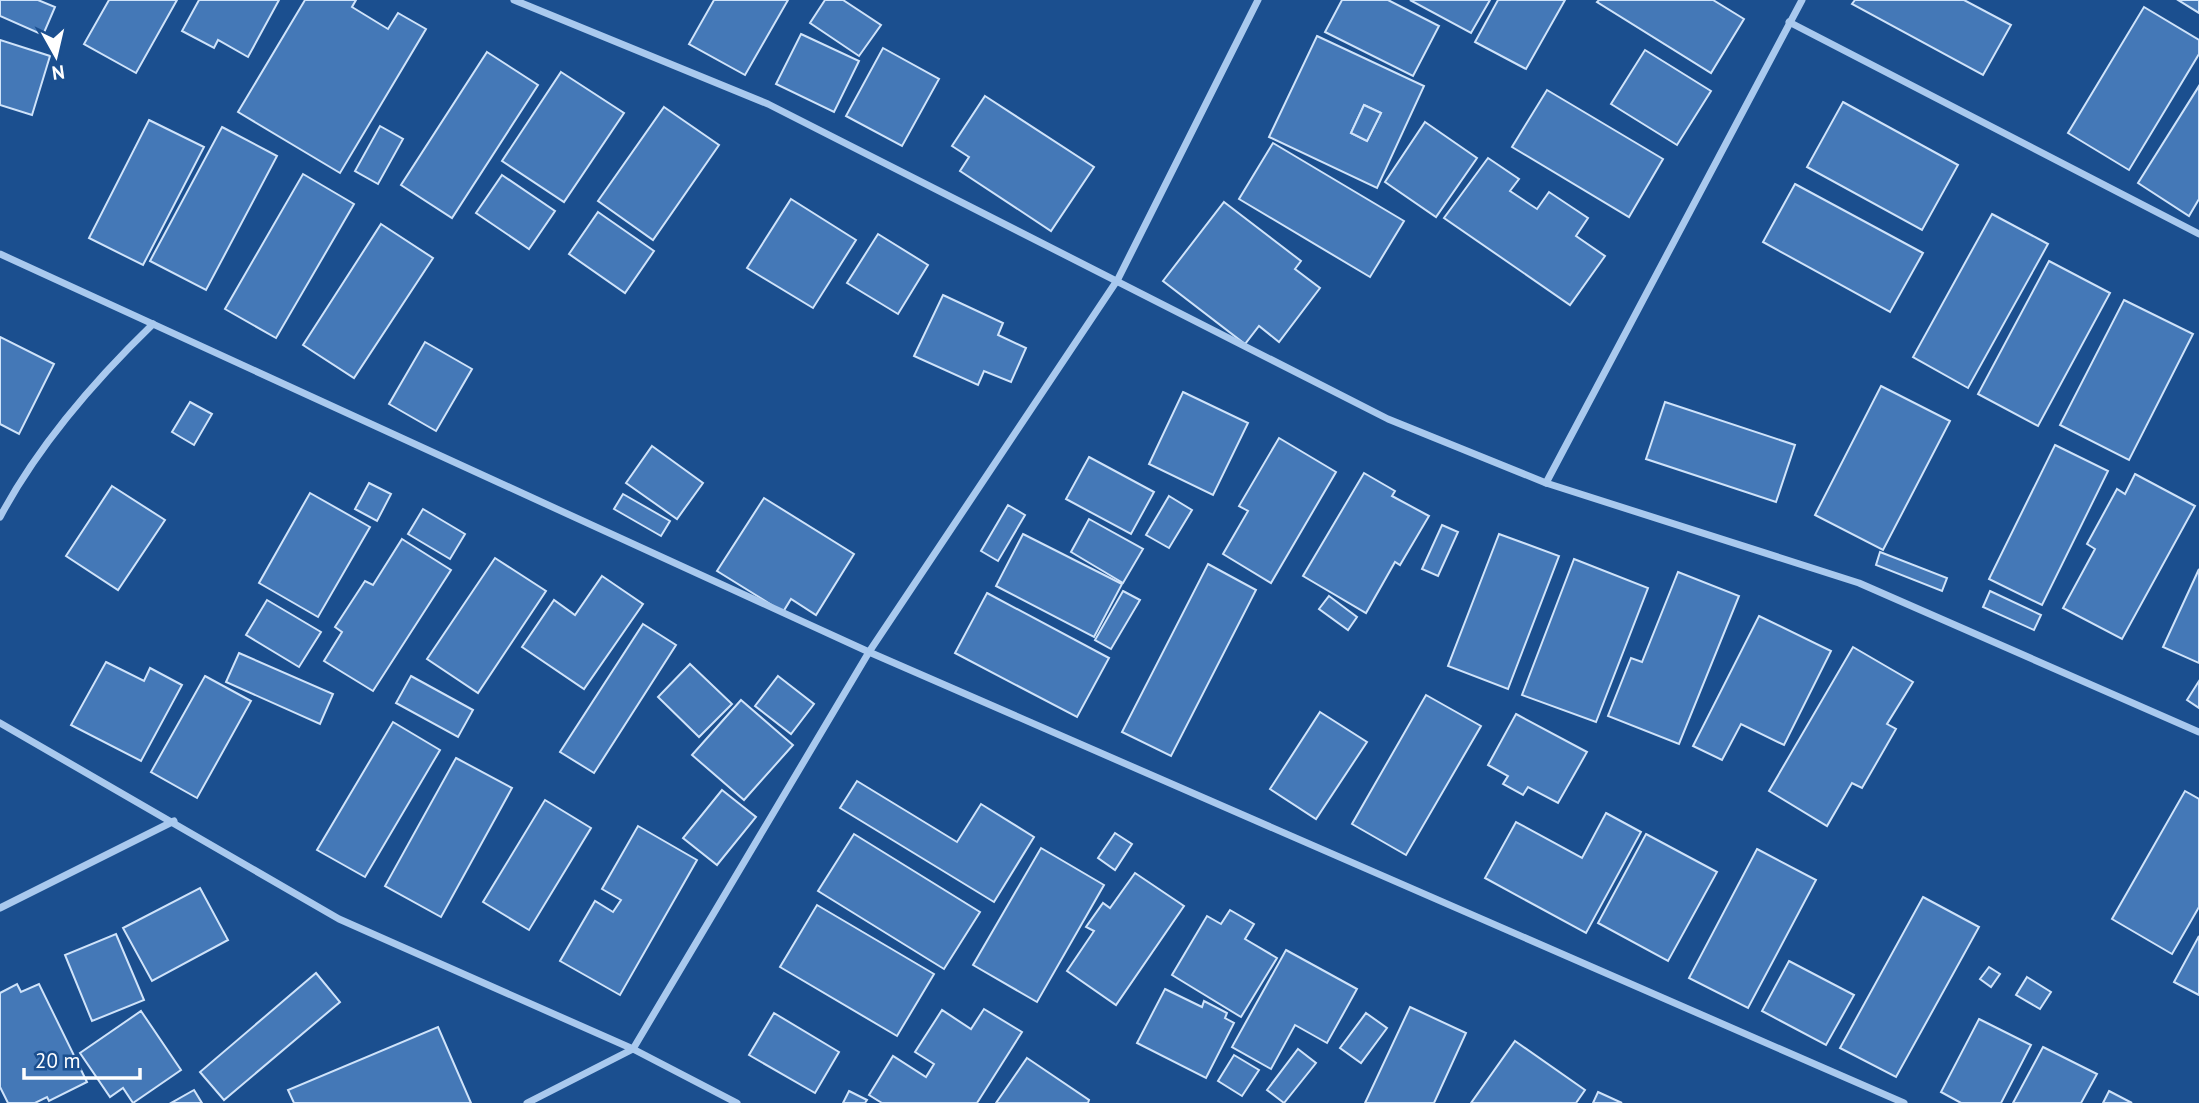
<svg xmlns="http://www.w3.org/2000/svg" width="2199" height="1103" font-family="'PT Sans',sans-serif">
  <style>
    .building { fill: #4478b7; stroke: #cfe3fa; stroke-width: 2; fill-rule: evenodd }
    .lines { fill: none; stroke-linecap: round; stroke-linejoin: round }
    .street { stroke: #a9c9ee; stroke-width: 7 }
  </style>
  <rect width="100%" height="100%" fill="#1b4f8f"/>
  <g class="building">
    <path d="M0,0H38L55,7L43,35L0,16Z"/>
    <path d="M109,0H177L136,73L84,44Z"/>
    <path d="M199,0H279L248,57L218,40L214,48L182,31Z"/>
    <path d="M305,0H356L352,7L388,29L398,13L426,29L340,173L238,112Z"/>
    <path d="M714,0H788L745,75L689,44Z"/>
    <path d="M825,0H843L881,25L859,56L810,23Z"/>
    <path d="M1342,0H1388L1439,26L1413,76L1325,32Z"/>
    <path d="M1410,0H1490L1471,33Z"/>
    <path d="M1498,0H1565L1526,69L1475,42Z"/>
    <path d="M1599,0H1713L1744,19L1711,73L1597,2Z"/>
    <path d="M1855,0H1964L2011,25L1983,75L1852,4Z"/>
    <path d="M2178,0H2199V13Z"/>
    <path d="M2144,7L2199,40V54L2129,170L2068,133Z"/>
    <path d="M801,34L859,61L834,112L776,84Z"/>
    <path d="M1317,36L1424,86L1377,188L1269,137ZM1364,105L1381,113L1367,141L1351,133Z"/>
    <path d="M0,40L50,56L32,115L0,105Z"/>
    <path d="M883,48L939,79L902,146L846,116Z"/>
    <path d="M1645,50L1711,91L1677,145L1611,104Z"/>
    <path d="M487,52L538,85L452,218L401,185Z"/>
    <path d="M561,72L624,113L564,202L502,161Z"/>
    <path d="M2199,86V199L2189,216L2138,183Z"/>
    <path d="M1547,90L1663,159L1629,217L1512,147Z"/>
    <path d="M985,96L1094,167L1051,231L960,171L969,157L952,146Z"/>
    <path d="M1843,102L1958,165L1922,230L1807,167Z"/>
    <path d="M1364,105L1381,113L1367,141L1351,133Z"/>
    <path d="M664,107L719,145L653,240L598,201Z"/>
    <path d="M149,120L204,147L143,265L89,238Z"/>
    <path d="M1425,122L1477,158L1436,217L1385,182Z"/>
    <path d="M380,126L403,139L378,184L355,171Z"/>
    <path d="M222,127L277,156L206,290L150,261Z"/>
    <path d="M1273,143L1404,221L1370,277L1239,199Z"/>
    <path d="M1488,158L1519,179L1510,191L1537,209L1549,192L1588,218L1576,236L1605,256L1570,305L1444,218Z"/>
    <path d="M303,174L354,204L276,338L225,309Z"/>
    <path d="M502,175L555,211L529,249L476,213Z"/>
    <path d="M1795,184L1923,253L1890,312L1763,242Z"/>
    <path d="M791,199L856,240L813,308L747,268Z"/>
    <path d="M1224,202L1301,261L1295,269L1320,288L1279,342L1259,326L1245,344L1163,281Z"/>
    <path d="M598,212L654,251L625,293L569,254Z"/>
    <path d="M1992,214L2048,244L1968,388L1913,357Z"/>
    <path d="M381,224L433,258L354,378L303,345Z"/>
    <path d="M878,234L928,265L898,314L847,283Z"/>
    <path d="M2049,261L2110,293L2038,426L1978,394Z"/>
    <path d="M943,295L1003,323L998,335L1026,348L1011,382L984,371L978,385L914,356Z"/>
    <path d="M2124,300L2193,334L2129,460L2060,425Z"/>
    <path d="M0,337L54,364L19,434L0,424Z"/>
    <path d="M425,342L472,369L436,431L389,404Z"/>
    <path d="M1881,386L1950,421L1883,550L1815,515Z"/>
    <path d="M1183,392L1248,423L1213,495L1149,464Z"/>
    <path d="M190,402L212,414L194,445L172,432Z"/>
    <path d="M1665,402L1795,445L1776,502L1646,459Z"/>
    <path d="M1279,438L1336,472L1271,583L1223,554L1248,511L1239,506Z"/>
    <path d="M2055,445L2108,471L2042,605L1989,579Z"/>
    <path d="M652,446L703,483L677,519L626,483Z"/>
    <path d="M1089,457L1154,492L1131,534L1066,499Z"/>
    <path d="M1364,473L1395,491L1392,496L1429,516L1400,565L1395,562L1366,613L1303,576Z"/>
    <path d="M2135,474L2195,506L2122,639L2063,608L2095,549L2087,544L2117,489L2125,494Z"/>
    <path d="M369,483L391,494L377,521L355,509Z"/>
    <path d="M112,486L165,520L118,590L66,556Z"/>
    <path d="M310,493L370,527L318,617L259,583Z"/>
    <path d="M623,494L670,521L661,536L614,509Z"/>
    <path d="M1169,496L1192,510L1169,548L1146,535Z"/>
    <path d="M764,498L854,554L816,615L791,599L783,612L717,571Z"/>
    <path d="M1008,505L1025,515L998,561L981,551Z"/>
    <path d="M423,509L465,534L450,559L408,534Z"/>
    <path d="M1089,519L1143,549L1123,583L1071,552Z"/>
    <path d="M1442,525L1458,532L1438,576L1422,569Z"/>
    <path d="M1023,534L1122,584L1094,637L996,586Z"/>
    <path d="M1499,534L1559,556L1508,689L1448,666Z"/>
    <path d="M402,539L451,570L373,691L324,661L342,632L335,627L365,581L373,585Z"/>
    <path d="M1880,552L1947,578L1942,591L1876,565Z"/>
    <path d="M495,558L546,591L478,693L427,659Z"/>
    <path d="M1574,559L1648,588L1596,722L1522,695Z"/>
    <path d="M1208,564L1256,590L1171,756L1122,732Z"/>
    <path d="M2199,569V663L2163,647Z"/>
    <path d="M1678,572L1739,596L1679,744L1608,716L1631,658L1642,662Z"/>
    <path d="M602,576L643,604L584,689L522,647L554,600L575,615Z"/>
    <path d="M1123,591L1140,600L1111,649L1095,640Z"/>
    <path d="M1990,591L2041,615L2034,630L1983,607Z"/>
    <path d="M987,593L1109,658L1077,717L955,653Z"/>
    <path d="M1329,596L1357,617L1348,630L1319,609Z"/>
    <path d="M267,600L321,632L299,667L246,635Z"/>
    <path d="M1759,616L1831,651L1784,745L1741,724L1722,760L1693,746Z"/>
    <path d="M643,624L676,645L594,773L560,752Z"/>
    <path d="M1853,647L1913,682L1887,724L1896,729L1862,788L1852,783L1827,826L1769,791Z"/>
    <path d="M239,653L333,694L320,724L226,682Z"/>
    <path d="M106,662L144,681L150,668L182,685L141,761L71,725Z"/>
    <path d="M690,664L732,704L699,737L658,697Z"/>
    <path d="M205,676L251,701L197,798L151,772Z"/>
    <path d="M411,676L473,710L458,737L396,703Z"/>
    <path d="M778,676L814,704L791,734L755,706Z"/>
    <path d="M2199,681V708L2187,700Z"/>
    <path d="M1426,695L1481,726L1406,855L1352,824Z"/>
    <path d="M741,700L793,745L744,800L692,755Z"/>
    <path d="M1320,712L1367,742L1316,819L1270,789Z"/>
    <path d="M1516,714L1587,752L1558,803L1528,787L1523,795L1503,784L1508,776L1488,765Z"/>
    <path d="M393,722L440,750L365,877L317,850Z"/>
    <path d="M456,758L512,788L441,917L385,886Z"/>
    <path d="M857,781L957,842L981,804L1034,837L994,902L840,808Z"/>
    <path d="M722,790L756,817L717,865L683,838Z"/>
    <path d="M2185,791L2199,799V907L2172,954L2112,919Z"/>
    <path d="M545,800L591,828L529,930L483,902Z"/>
    <path d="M1606,813L1641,832L1586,933L1485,878L1516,822L1582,858Z"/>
    <path d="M638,826L697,860L620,995L560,961L595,901L613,912L621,900L602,889Z"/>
    <path d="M1115,833L1132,844L1115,870L1098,858Z"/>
    <path d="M854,834L980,912L944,969L818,891Z"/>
    <path d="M1646,834L1717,872L1668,961L1598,923Z"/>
    <path d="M1041,848L1104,885L1037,1002L973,965Z"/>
    <path d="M1757,849L1816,880L1748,1008L1689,978Z"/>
    <path d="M1135,873L1184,906L1116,1005L1067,971L1094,931L1086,927L1103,903L1110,908Z"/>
    <path d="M200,888L228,940L152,981L123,928Z"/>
    <path d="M1923,897L1979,927L1896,1077L1840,1048Z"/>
    <path d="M817,905L934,974L897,1036L780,967Z"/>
    <path d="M1230,910L1254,924L1245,939L1277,958L1241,1017L1172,975L1207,916L1221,924Z"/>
    <path d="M116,934L144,1000L92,1021L65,955Z"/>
    <path d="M2199,936V995L2174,982Z"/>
    <path d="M1286,950L1357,989L1327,1043L1295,1025L1271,1069L1232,1047Z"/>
    <path d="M1789,961L1854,995L1826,1045L1762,1011Z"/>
    <path d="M1989,967L2000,974L1991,987L1980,979Z"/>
    <path d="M316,973L340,1002L224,1100L200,1072Z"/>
    <path d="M2027,977L2051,992L2040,1009L2016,995Z"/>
    <path d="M17,984L21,992L39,984L87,1082L49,1101L47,1097L35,1103H8L0,1087V993Z"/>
    <path d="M1165,989L1202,1007L1204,1001L1227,1013L1225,1018L1234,1023L1206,1078L1137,1043Z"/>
    <path d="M1410,1007L1466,1033L1434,1103H1365Z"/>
    <path d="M984,1009L1022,1032L977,1103H882L869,1095L893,1056L926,1077L934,1064L915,1052L942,1010L971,1029Z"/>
    <path d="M141,1011L181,1070L133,1103L123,1088L110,1097L80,1053Z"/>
    <path d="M774,1013L839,1052L815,1093L749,1055Z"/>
    <path d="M1366,1013L1387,1028L1361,1063L1340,1048Z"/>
    <path d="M1979,1019L2031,1045L2001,1103H1961L1941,1092Z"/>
    <path d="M438,1027L471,1103H294L288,1090Z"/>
    <path d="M1515,1041L1585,1090L1576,1103H1471Z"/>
    <path d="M2043,1047L2097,1074L2081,1103H2013Z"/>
    <path d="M1298,1049L1316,1063L1284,1103L1267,1090Z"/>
    <path d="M1234,1055L1259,1070L1242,1096L1218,1081Z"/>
    <path d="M1027,1058L1089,1100L1088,1103H996Z"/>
    <path d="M194,1090L202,1103H171Z"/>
    <path d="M849,1091L867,1100L865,1103H843Z"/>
    <path d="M2109,1091L2132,1103H2103Z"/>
    <path d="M1598,1092L1622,1103H1593Z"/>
  </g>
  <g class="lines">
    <g class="street">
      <path d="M514,0L768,104L1388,419L1546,483L1859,583L2199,732"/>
      <path d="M1789,22L2199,234"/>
      <path d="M0,254L869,652L1904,1103"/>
      <path d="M1546,483L1802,0"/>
      <path d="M0,517C39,444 94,381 153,324"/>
      <path d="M0,723L339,919L633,1049L737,1103"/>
      <path d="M0,908L174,821"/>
      <path d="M527,1103L633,1049L869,652L1118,279L1258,0"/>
    </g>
  </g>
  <g transform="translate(56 56) rotate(172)" stroke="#1b4f8f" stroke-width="5" paint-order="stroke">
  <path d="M0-5L12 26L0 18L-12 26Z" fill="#ffffff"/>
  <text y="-10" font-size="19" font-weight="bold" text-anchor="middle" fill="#ffffff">N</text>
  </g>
  <path d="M24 1068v10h116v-10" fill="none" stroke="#ffffff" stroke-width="3.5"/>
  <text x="35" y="1068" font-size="21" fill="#ffffff" stroke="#1b4f8f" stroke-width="5" paint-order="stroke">20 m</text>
</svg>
